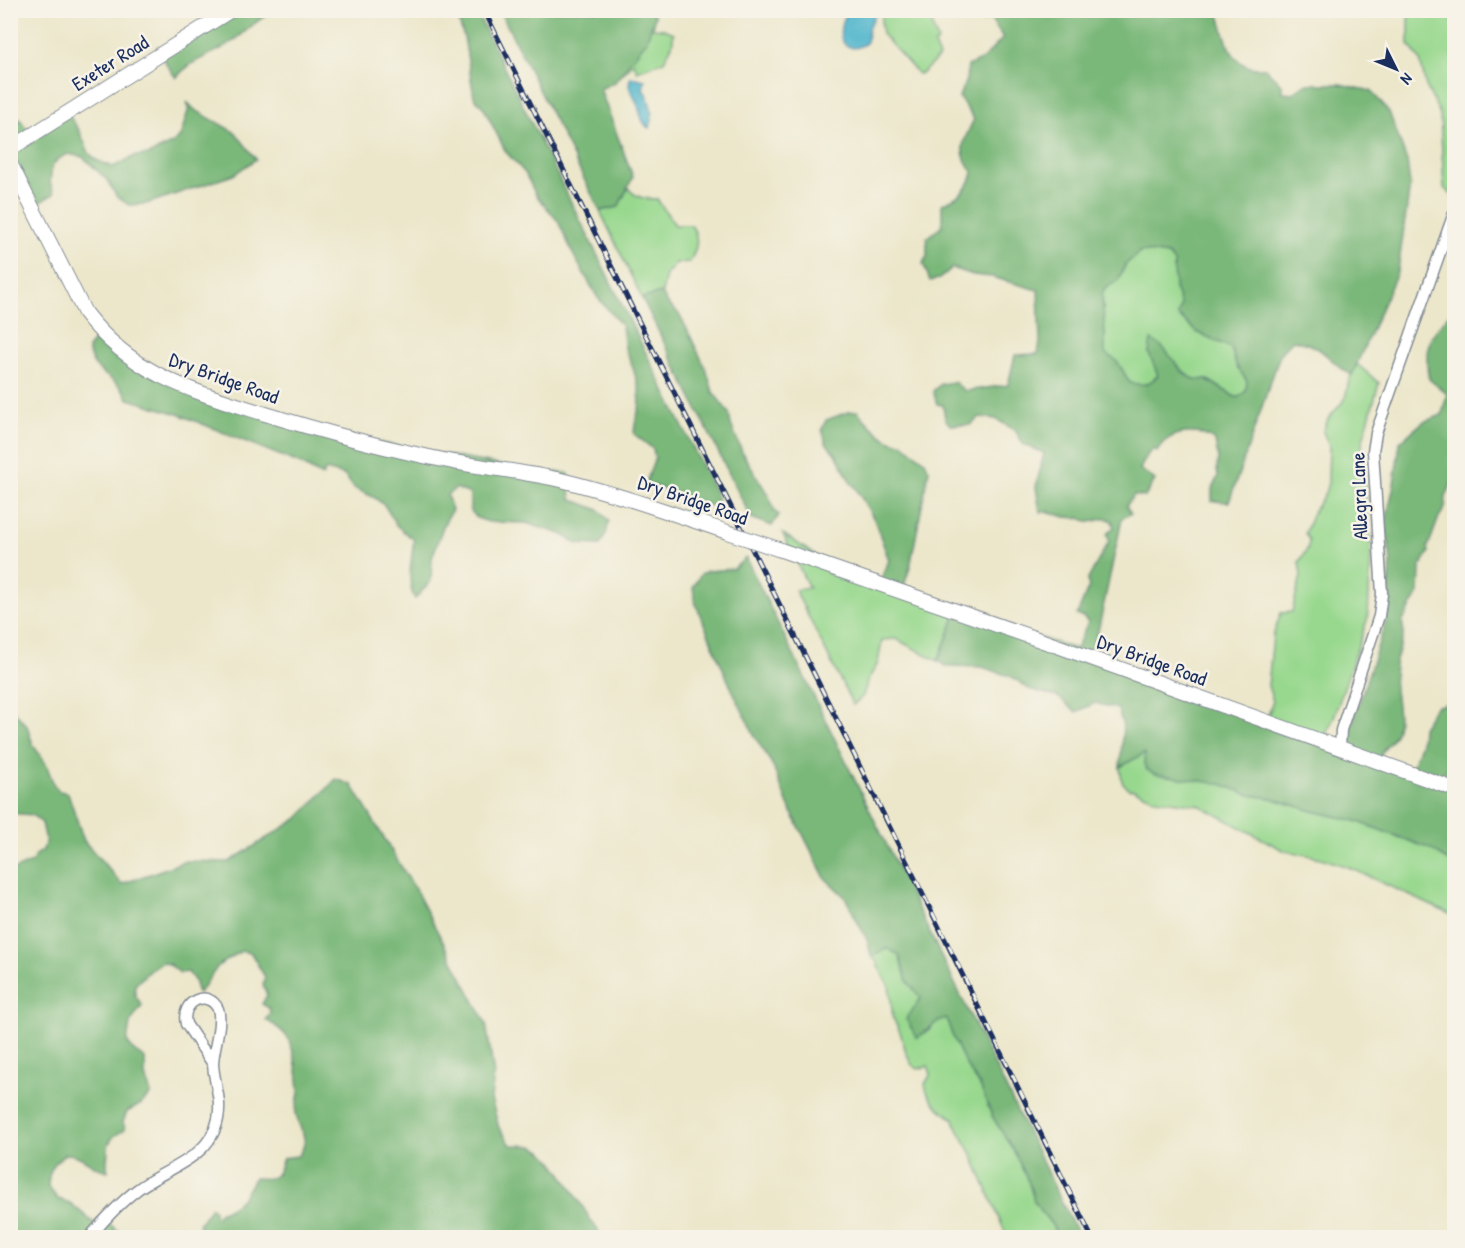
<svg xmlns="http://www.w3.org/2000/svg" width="1465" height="1248" font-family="'Patrick Hand',sans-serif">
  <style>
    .green { fill: #98d88e; stroke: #5a8476; stroke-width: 1.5 }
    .forest { fill: #7ab879; stroke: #4a746c; stroke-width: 1.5; fill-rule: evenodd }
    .water { fill: #4cb4cb; stroke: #347294; stroke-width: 1.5 }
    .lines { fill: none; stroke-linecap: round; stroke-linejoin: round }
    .minor-casing { stroke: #848b94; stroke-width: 13 }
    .tertiary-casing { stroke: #848b94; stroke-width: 16 }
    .minor { stroke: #fff; stroke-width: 10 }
    .tertiary { stroke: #fff; stroke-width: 14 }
    .rail-casing { stroke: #1b2f5e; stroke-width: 5 }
    .rail { stroke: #f7f3e8; stroke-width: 3; stroke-dasharray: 9; stroke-linecap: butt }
    .tertiary-bridge-casing { stroke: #848b94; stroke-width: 16; stroke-linecap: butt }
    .tertiary-bridge { stroke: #fff; stroke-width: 14 }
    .labels { text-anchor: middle; stroke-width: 5; stroke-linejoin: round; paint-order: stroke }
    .street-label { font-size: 20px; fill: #1b2f5e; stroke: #f7f3e8 }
  </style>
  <rect width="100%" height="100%" fill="#f7f3e8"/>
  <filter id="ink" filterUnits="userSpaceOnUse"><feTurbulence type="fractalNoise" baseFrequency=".0167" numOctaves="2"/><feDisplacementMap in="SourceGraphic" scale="12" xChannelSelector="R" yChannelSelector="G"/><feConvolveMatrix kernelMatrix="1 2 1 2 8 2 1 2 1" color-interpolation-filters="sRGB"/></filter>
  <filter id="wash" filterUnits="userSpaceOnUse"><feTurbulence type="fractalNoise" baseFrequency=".008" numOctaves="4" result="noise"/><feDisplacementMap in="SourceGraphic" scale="24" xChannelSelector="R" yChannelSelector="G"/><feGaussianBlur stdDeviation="1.35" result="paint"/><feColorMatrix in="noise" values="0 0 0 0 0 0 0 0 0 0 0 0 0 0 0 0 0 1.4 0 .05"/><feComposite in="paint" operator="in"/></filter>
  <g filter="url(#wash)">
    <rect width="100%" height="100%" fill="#ece7cb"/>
    <g class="green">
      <path d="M883,11H940L932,26L938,41L934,45L939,57L922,73L918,74L882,34L881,21Z"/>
      <path d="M1409,11H1453L1454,197L1444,188L1440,114L1426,86L1420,60L1409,45Z"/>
      <path d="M653,23V28L664,29L674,33L672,45L664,61L637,71L634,63L615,81Z"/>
      <path d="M628,188C636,198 644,199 657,199L675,225H691C700,238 697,248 690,262L676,263L666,275L662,293L642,298L600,211L618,207Z"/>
      <path d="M1141,251L1168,255L1174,262L1175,288L1181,305L1178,316L1197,332L1231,348L1237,367L1247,381L1246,391L1239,397H1235L1207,379C1186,383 1187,370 1173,362C1165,359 1157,356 1149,353L1158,375C1149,385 1143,386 1130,383L1117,361L1104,353L1105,336L1102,295L1105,289L1118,280L1126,264Z"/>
      <path d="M1357,364L1379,383L1362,443L1371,552L1368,617L1333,720L1322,742L1266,721L1273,701L1268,686L1273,636L1281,613L1292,612L1301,576L1299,562L1308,548L1309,540L1305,533L1314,511L1325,493L1328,483L1329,446L1323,432L1328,419L1345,399L1349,380Z"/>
      <path d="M783,534L818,557L957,612L938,661L896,639L882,640L878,663L868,680L863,696L853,705L795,590L809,588Z"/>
      <path d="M1146,752L1144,764L1147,770L1221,784L1250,795L1271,798L1313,811L1356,821L1431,849L1454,865V916L1348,867L1321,858L1283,850L1199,805L1156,799L1132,789L1130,790L1122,782L1120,767Z"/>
      <path d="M887,948L899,955L907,981L921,998L927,1032L937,1020L946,1017L953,1037L966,1065L980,1086L992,1116L1015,1153L1029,1183L1035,1203L1052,1225L1058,1237H1007L973,1156L955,1124L954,1119C940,1110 927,1100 925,1084L931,1074L928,1066L918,1069L912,1065L906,1052L900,1032L893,1018L889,986L878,966V963L872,957Z"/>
    </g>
    <g class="forest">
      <path d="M651,10L655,16L647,40L615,82L600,89L633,177L618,207L600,211L500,11Z"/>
      <path d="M225,11H274C256,19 248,31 232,42C212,57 193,57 176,78L161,56Z"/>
      <path d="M455,11H476L716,494L718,503L711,506L646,483L655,458L653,449L634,434L635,424L640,405L639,388L633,368L625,348L622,326L598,298L574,256L558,221L536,195L525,173L506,152L483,107L474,97L464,37Z"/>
      <path d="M963,11H1218C1226,37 1229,72 1265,68L1282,85L1283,92L1293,93L1305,84H1340L1371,91L1389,112L1407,161L1410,185L1398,270L1352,375C1337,368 1330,356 1317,348C1310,344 1301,342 1293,340L1281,352L1229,502L1212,501V489L1218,476L1217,470L1218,456L1215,441C1197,428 1169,430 1157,451L1154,449L1148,454L1140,469L1155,480L1145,497L1134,495L1126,506L1131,513L1122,519L1097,636L1089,655L1344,748L1389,612L1386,609L1391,596L1389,590L1391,562L1386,522L1394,484L1400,442L1423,422L1442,415L1447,394L1429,379C1426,356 1424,343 1441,324C1446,317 1453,312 1454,303V477L1446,497L1445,508L1439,517L1428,547L1429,552L1420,567L1419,593L1402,622C1407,638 1397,649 1395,666C1391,688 1401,708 1397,729C1395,740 1381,749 1378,761L1410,772L1421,742L1422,727L1435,707L1445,704L1451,698L1454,690V750L1442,782L1454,788V865L1431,849L1356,821L1313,811L1271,798L1250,795L1221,784L1155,774L1147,770L1144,764L1145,753L1120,767L1123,726L1118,709L1095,703L1076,712L1058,697L1029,689L1012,677L982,667L946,666L938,661L957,612L1076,649L1088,622L1083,617L1077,615L1089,586L1087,581L1109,541L1107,534L1114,527L1112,521L1106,518L1090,522L1079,518L1065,517L1050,512H1040L1036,487L1044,453L1023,444L1015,430L996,419L980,417L970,425H950L945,419L943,405L937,404L933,391L941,384L954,382L965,391L1008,385L1015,355L1038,354L1040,342L1038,290L992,277L973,275L952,268L939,279L930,281L923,263L927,257V238L942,226V204C957,198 969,190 973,173C956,149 963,143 974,119L959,97L966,80L968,66L983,59L1003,38L991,19L973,21ZM1141,251L1168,255L1174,262L1175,288L1181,305L1178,315L1197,332L1231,348L1237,367L1247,381L1246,391L1239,397H1235L1206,379C1183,384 1177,361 1163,348C1160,344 1155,342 1151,340L1149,353L1158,375C1149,385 1143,386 1130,383L1117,361L1105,353V336L1102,295L1104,289L1118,280L1126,264Z"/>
      <path d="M10,86L16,114L29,132L68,114L79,130L89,153L96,160L113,167L135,156L148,155L173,143L180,137L189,108L187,102L195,110L236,133L256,159L233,175L146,204L129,205L117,197L107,180L83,157L68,154L58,159L52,166L50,182L54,194L33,206L11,162Z"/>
      <path d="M662,293L668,304L678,313L686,327L706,369L713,392L729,413L731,425L743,454L767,493L775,512L779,515L772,526L751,518L642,298Z"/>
      <path d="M100,334L172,383L322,432L531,471L566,473L569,474L571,499L599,510L609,521L606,534L600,545L578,544L561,534L526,523L489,522L477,518L470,510V494L456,488L447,495L452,510L444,524L432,558L431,581L415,599C406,584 412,557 414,540L397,526L385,506L375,498L354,488L344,475L326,470L322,476L301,464L178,414L128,399C123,382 102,377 93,363C90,358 89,353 88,348Z"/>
      <path d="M857,411C869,423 884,444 902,443L925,461L929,470L910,567L903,589L880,584L889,560L874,519L855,487L851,483L837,456L826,443L822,429L826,420L848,412Z"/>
      <path d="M746,558L1079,1237H1058L1052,1225L1035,1203L1029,1183L1015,1153L992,1116L980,1086L966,1065L953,1037L946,1018C934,1021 928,1032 917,1038L906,1019L921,998L907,981L899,955L887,948L872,957L871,956L868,942L845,897L825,878L788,805L772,764L755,737L729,683L695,602L693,587L701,574L707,571L733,569Z"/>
      <path d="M10,707L27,726L33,745L46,764L54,785L59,791L68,793L84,841L122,884L186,861L229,862L297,819L336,779L352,785L416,891L486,1023L494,1075L491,1099L499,1128L511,1145C518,1146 529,1144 535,1147C562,1160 582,1213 603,1237L212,1238L201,1231L199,1224L211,1207L214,1210V1215L217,1217L219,1213C239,1205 244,1197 254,1178C276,1180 277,1178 283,1158L298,1156C312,1138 299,1132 296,1114C295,1106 299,1099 299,1091C298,1075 295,1051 287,1037C283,1031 272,1023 266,1020L270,1013L269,1008L262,1004L267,995L263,985L265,977L251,953L241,951L218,966L198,994L194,980L188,972L180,973L169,964L162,962L150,970L135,985V995L142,1005L130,1023L127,1042L134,1051L145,1059V1076L151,1094L140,1105L127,1112L123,1122L125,1129L113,1137L108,1145C109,1154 105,1161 108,1171C88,1167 85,1154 65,1154C53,1163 48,1172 48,1187L58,1199L70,1203L94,1223L101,1217L118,1231L132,1237H11V871L32,862L36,855L43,850L46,841L42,823L32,815L11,813Z"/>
    </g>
    <g class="water">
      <path d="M841,11H877L868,29L867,42C854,54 837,46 841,27C842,22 845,20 845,14Z"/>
      <path d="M631,77L645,80L643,89C650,99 655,116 649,128C641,123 641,115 638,106C635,95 625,89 631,77Z"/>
    </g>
  </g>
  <g filter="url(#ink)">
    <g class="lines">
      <defs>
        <g id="minor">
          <path d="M1340,748L1341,730L1379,616L1382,594L1373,451L1376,433L1454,213"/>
          <path d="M89,1238C104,1220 119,1203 138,1189C166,1168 210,1159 218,1119C222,1099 214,1083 213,1064C213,1049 223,1023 218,1009C209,989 180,1000 186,1024L213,1064"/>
        </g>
        <g id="tertiary">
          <path d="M10,149L231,10"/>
          <path d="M10,163L85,313C132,374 189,390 259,412C323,432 387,449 453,462C489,468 525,472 561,480C618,494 674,514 730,533"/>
          <path d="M778,549L1060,647L1454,789"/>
        </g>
      </defs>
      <use href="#minor" class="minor-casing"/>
      <use href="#tertiary" class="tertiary-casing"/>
      <use href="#minor" class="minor"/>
      <use href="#tertiary" class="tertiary"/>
      <defs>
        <path id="rail" d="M484,10C687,420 892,827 1092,1238"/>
      </defs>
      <use href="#rail" class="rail-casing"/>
      <use href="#rail" class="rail"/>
      <defs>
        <path id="tertiary-bridge" d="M730,533L778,549"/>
      </defs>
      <use href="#tertiary-bridge" class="tertiary-bridge-casing"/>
      <use href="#tertiary-bridge" class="tertiary-bridge"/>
    </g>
  </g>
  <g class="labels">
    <g class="street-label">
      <text transform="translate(110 63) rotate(-32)" y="7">Exeter Road</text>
      <text transform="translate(224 378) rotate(20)" y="7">Dry Bridge Road</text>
      <text transform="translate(1359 496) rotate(-92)" y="7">Allegra Lane</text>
      <text transform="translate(693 500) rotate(19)" y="7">Dry Bridge Road</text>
      <text transform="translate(1152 660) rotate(20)" y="7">Dry Bridge Road</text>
    </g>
  </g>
  <rect width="1465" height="1248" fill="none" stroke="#f7f3e8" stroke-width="36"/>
  <g transform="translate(1396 69) rotate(133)" stroke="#f7f3e8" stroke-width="4.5" paint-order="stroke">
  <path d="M0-4.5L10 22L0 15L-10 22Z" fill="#1b2f5e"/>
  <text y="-9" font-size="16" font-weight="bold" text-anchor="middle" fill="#1b2f5e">N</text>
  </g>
</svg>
